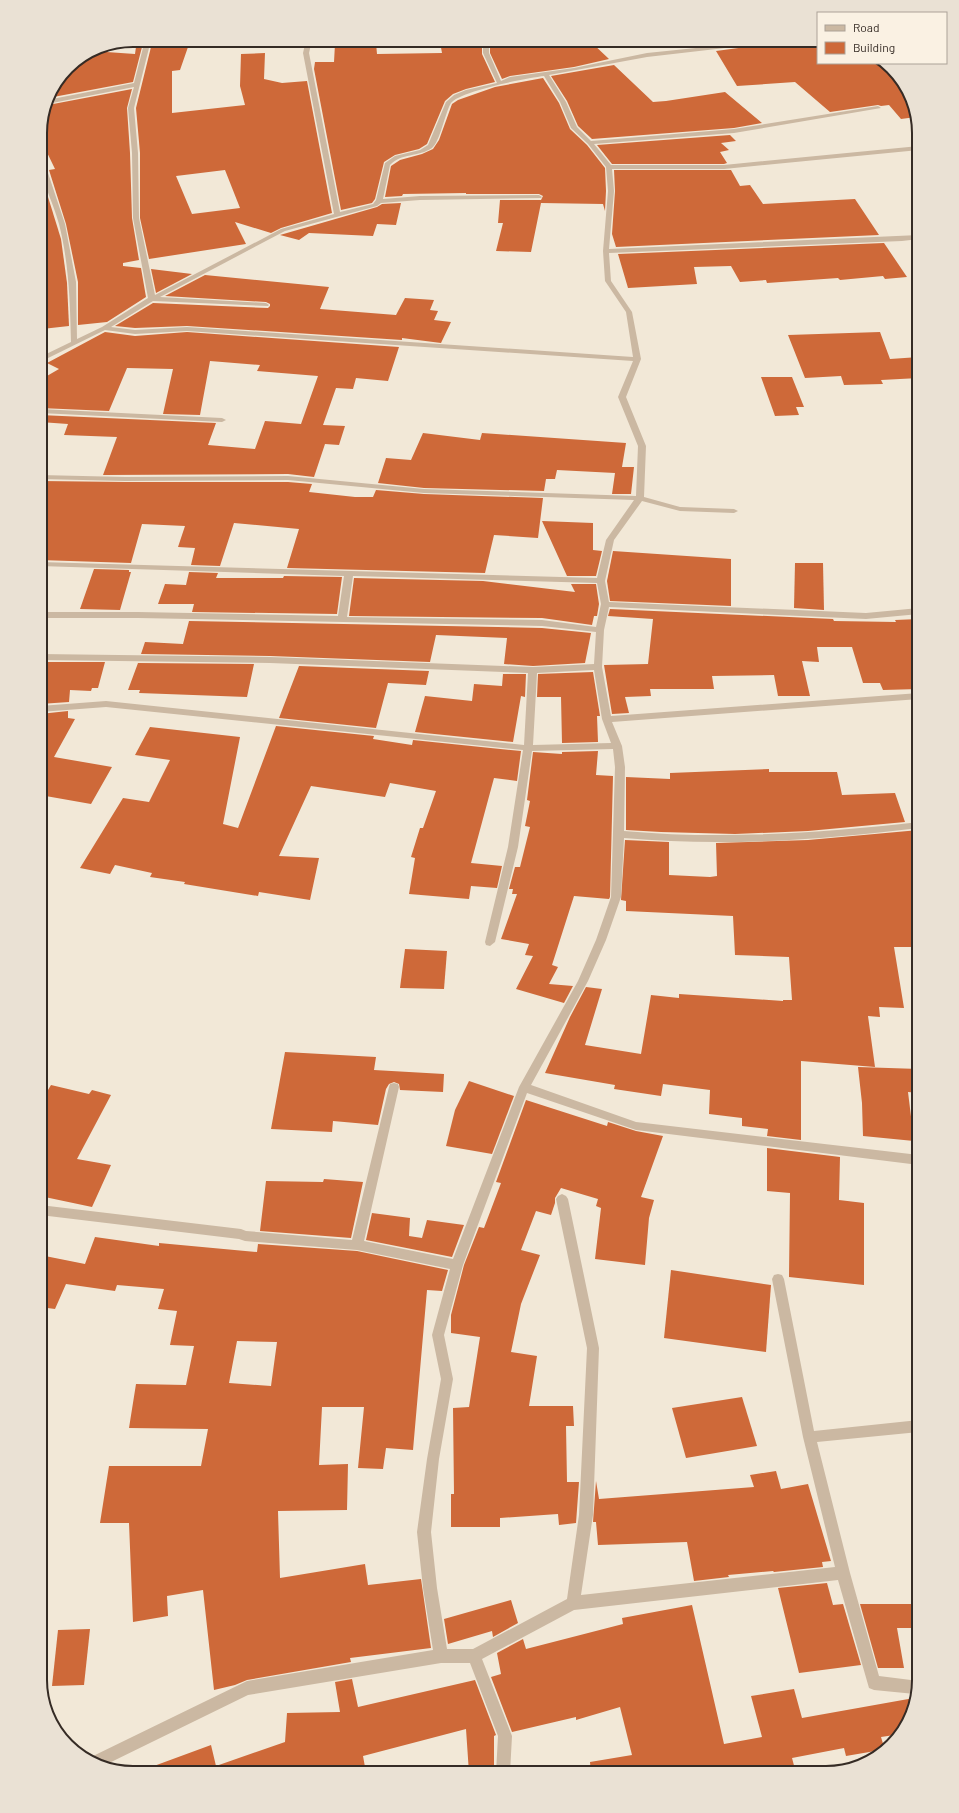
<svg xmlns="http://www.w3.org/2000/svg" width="959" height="1813" font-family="Barlow,sans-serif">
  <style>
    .building { fill: #ce6939; fill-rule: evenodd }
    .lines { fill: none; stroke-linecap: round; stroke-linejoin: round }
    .minor { fill: #cbb8a2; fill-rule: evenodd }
    .rim { fill: none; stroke: #352b25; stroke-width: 2 }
  </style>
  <rect width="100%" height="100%" fill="#f2e8d7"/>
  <g class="building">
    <path d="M541,40H585L586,42H591L609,59L574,67L510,76L502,79L490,53V45L541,41Z"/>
    <path d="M710,40H756L713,45Z"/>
    <path d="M440,42H470V47L482,46V54L495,82L466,89L453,94L445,101L427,144L419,149L395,155L384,162L375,199L372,203L341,210L314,69L315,62H334L335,44L376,43L377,54L442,53Z"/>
    <path d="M818,42V63H885L912,98L916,117L901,119L889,105L881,106L878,105L830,112L795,82L737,86L716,51L761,45L764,48Z"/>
    <path d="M136,47H142L133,82L48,98L50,92L57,82L83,57L92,51L135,54Z"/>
    <path d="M151,47H188L180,70L172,71V113L245,105L240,86L241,54L265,53L264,79L282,83L307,81L332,213L281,228L271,233L235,222L246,244L149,259L140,218V153L136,108ZM225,170L240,208L192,214L176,176Z"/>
    <path d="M614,65L653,102L666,101L725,92L762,123L734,128L592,139L578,126L567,101L551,76Z"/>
    <path d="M543,78L559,103L570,129L587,145L605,168L606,191L605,211L603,204L541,203L531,252L496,251L503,223H498L500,200H541L543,196L539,194H466V193L403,194L402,196L385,197L391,166L400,160L422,154L433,149L439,140L452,104L458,100L495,87Z"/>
    <path d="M132,89L127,108L130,153L132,218L139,260L123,263V266L141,268L146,297L107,322L78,325V282L66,224L49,170L55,169L40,138V128L44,112L49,107L48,105Z"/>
    <path d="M730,135L736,141L721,143L729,150L720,152L727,163L724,164H612L597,145Z"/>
    <path d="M614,170H731L740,186L750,185L763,204L855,199L879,235L616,247L612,234L615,191Z"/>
    <path d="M40,171L61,239L67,283L69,326L42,329L40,318Z"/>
    <path d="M401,203L396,225L377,224L373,236L309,233L299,240L280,235L377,207L382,204Z"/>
    <path d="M884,243L907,277L885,279L883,276L840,280L838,278L767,283L766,280L740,282L731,266L694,267L697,284L628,288L618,254Z"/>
    <path d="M151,269L192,274L156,293Z"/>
    <path d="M205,275L329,287L320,309L396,315L405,298L434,300L430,310L438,311L434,320L451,322L441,343L402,338V340L187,326L135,328L115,326L153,303L268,308L270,306V304L266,302L165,296Z"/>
    <path d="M105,332L135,336L187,332L399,347L388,381L356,378L353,389L336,388L323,425L345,426L339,445L325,444L314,477L288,474L103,475L117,437L64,435L68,424L40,422V415L216,423L208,445L255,449L265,421L301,424L318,376L257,371L260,365L210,361L200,415L163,414L173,369L127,368L109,411L40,408V380L59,369L47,363Z"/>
    <path d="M880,332L890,359L919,357V378L881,380L883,384L844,385L841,376L805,378L788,335Z"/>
    <path d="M761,377H792L804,407H796L799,415L775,416Z"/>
    <path d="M423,433L480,440L482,433L626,443L622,467H634L631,494H612L615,473L557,470L555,479H546L544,491L424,488L378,483L386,458L411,460Z"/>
    <path d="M40,481L125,482H288L312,484L309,492L355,497H373L376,490L424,494L543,498L538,538L494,535L485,573L287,568L299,529L234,523L220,566L191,565L195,548L178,547L185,526L142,524L131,563L40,560Z"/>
    <path d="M542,521L593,523V550L602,551L596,576H567Z"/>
    <path d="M613,551L731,559V606L610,601L607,581Z"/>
    <path d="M795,563H823L824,610L794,608Z"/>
    <path d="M94,569L129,570V572H131L120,610L80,609Z"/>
    <path d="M189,572L218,573L216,578H283L284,576L342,577L337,614L192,612L194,604H158L165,584L186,585Z"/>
    <path d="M354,578L483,581L575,592L571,584H596L599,604L597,616H594L592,625L542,618L349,616Z"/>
    <path d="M610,609L833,619L834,621L896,622L895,620L919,619V689L883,690L880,683H863L852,647H817L819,662L802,661L810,696H778L774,675L712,676L714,689H650L651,696L625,697L629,713L612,714L604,665L648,664L653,619L608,616Z"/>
    <path d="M189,621L542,628L591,633L585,663L533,666L504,664L507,638L436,635L430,662L270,656L141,654L145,642L183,644Z"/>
    <path d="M40,662H105L98,688H92L91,691L70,690L69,702L40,704Z"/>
    <path d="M138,663L254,664L247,697L139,693L140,690H128Z"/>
    <path d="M299,666L429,671L426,685L388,683L376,728L279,718Z"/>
    <path d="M593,672L600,716H597L598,742L562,743L561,697H537L538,674Z"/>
    <path d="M503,674H526L525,697L521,696L513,742L415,732L425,696L472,701L474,684L502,686Z"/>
    <path d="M68,711V718L75,719L54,757L112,767L91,804L40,795V714Z"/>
    <path d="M276,726L374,736L373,739L412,745L413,740L521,751L517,781L494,778L471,863L502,866L497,888L471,886L469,899L409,894L415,858L411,857L420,828H423L436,791L390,783L385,797L311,786L279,856L319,858L310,900L259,892L258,896L184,884L185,882L150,877L152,873L115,865L110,874L80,868L123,798L149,802L170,760L135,755L150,727L240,737L223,824L238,828Z"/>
    <path d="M598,751L596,775L613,776L610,897L609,899L574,896L552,965L558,967L549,984L573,986L564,1003L516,989L533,956L525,955L529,944L501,939L517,894H512L513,889H509L515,867H520L530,827L525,826L530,801L527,800L533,752L562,754V752Z"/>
    <path d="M769,769V772H837L842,795L895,793L905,822L808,831L735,834L661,832L626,830V777L670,779V773Z"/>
    <path d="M919,830V947H894L904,1008L879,1007L880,1017L868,1016L875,1067L801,1061V1140L767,1136L768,1129L742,1126V1118L709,1114L710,1090L663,1084L661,1096L614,1089L615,1085L545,1073L570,1017L586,987L602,989L585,1045L641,1054L651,995L679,998V994L783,1001V1000H792L789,957L735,955L733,916L626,911V901L621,900L625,840L669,842V875L710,877L717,876L716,843L808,840Z"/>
    <path d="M405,949L447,951L444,989L400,988Z"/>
    <path d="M285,1052L376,1057L374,1070L444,1074L443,1092L400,1090L399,1084L394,1082L389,1084L386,1089L378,1125L333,1121L332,1132L271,1129Z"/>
    <path d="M858,1067L919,1069V1093L908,1092L914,1141L863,1136L862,1103Z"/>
    <path d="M469,1081L514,1096L492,1154L446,1146L455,1110Z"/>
    <path d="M51,1085L89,1094L92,1090L111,1095L77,1159L111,1165L92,1207L40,1196V1088L48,1090Z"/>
    <path d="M526,1100L607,1126L608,1122L636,1131L663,1136L641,1197L654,1200L649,1218L645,1265L595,1259L601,1208L596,1206L598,1199L561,1188L555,1198V1203L551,1215L536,1211L521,1250L540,1255L521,1304L511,1352L537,1356L529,1406H573L574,1426H566L567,1482H579L576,1523L559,1525L558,1514L500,1518V1527H451V1494H454L453,1408L469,1407L480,1337L451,1333V1315L464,1265L479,1227L484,1228L501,1183L496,1182Z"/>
    <path d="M767,1148L840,1157L839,1200L864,1203V1285L789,1277L790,1193L767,1191Z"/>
    <path d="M324,1179L363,1182L351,1238L260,1231L266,1181L323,1182Z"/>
    <path d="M372,1213L410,1218L409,1236L422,1238L427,1220L464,1225L452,1257L366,1240Z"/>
    <path d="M95,1237L159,1246V1243L257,1252L258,1244L357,1251L448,1270L442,1291L427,1290L413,1450L386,1448L383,1469L358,1468L364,1407H322L319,1465L348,1464L347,1510L278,1511L280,1578L365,1564L368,1585L421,1579L431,1648L350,1658L351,1662L247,1680L235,1685L214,1690L203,1590L167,1596L168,1616L133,1622L129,1523H100L109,1466H201L208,1429L129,1428L136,1384L186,1385L194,1346L170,1345L177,1311L158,1309L164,1289L117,1285L115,1291L66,1284L55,1309L40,1307V1255L85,1264ZM237,1341L277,1342L271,1386L229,1383Z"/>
    <path d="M671,1270L771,1285L766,1352L664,1338Z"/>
    <path d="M742,1397L757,1446L686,1458L672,1408Z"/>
    <path d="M776,1471L781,1489L808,1484L831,1561L822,1562L823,1567L774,1572L773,1571L728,1575L729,1577L694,1581L687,1542L598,1545L596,1522H593L596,1481L599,1499L754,1487L750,1475Z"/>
    <path d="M827,1583L833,1605L843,1604L861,1665L799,1673L778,1588Z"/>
    <path d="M511,1600L518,1623L493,1637L492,1631L448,1644L444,1619Z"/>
    <path d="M860,1604H919V1628H897L904,1668H878Z"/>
    <path d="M692,1605L724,1744L762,1737L751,1696L794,1689L802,1718L914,1698L903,1732L901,1734L881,1737L884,1747L881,1750L846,1756L844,1748L792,1758L796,1773H682L680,1766L641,1773H591L590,1762L632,1755L620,1707L576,1720V1717L512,1732L491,1677L501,1674L497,1653L523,1639L526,1649L623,1624L622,1618Z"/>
    <path d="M90,1629L84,1685L52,1686L58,1630Z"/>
    <path d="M352,1679L358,1707L475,1680L496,1735L494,1736V1773H469L466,1729L363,1756L365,1767L339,1773H326L325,1766H263L265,1773H143V1770L211,1745L216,1766L285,1742L287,1713L340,1712L335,1682Z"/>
  </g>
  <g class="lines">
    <g class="minor">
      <path d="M145,40H151L134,108L138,153L139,218L155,295L281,229L334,214L303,53L306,40H312L309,53L340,212L373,204L376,200L385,163L395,156L420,150L428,145L446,102L454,95L466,90L497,83L483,53V40H489V53L501,81L510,77L574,68L647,53L774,40H794L647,57L549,75L566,102L577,127L591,141L734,129L878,106L881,108L734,133L594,144L611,165H724L919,146V150L724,169H612L614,191L609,249L919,235V239L902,241L609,253L611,281L632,312L641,359L626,397L646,446L644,497L680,507L734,509L738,511L734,513L680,511L642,501L614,540L605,581L609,602L866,613L919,608V614L866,619L609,607L604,630L602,667L611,716L919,693V699L612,722L622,746L625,767L624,831C723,840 820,833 919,822V828C820,840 723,847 624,838L621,897L606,940L588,981L531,1085L636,1122L919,1155V1165L636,1130L527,1093L463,1265L444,1335L453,1379L439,1459L431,1532L437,1588L447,1649H473L567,1599L579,1515L587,1348L556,1199L558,1196L562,1194L566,1196L568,1199L599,1348L593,1515L581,1595L835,1567L803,1437L772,1279L774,1275L778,1274L782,1275L784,1279L814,1431L919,1420V1432L817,1442L850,1573L879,1676L919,1681L915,1694L874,1690L869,1688L838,1580L574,1610L482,1659L512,1736L510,1773H496L498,1736L470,1663H441L248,1695L105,1765L90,1760L91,1757L247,1681L433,1650L423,1588L417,1532L427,1459L441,1379L432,1335L450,1269L357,1250L245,1241L239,1239L40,1215V1205L241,1229L246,1231L352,1240L389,1087L390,1084L394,1083L398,1084L399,1087L364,1241L453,1259L519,1087L578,981L596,940L611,897L615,767L613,749L532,751L518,847L495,942L490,946L486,945L485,942L508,847L523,750L106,707L40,712V706L106,701L524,745L528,673L270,663L40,660V654L270,657L533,667L594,664L596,632L542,626L138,618H40V612H138L338,616L344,576L40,566V562L597,578L606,540L634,500L424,493L288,480L125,481L40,479V475L125,477L288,476L424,489L636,496L638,446L618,397L633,361L187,331L135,334L105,330L40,362V357L71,342C70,301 69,264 59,224C53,201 40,180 40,156L43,158L65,224L76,282L77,339L102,327L148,298L133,218L132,153L128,108L134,87L47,104V100L134,83ZM544,76L560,102L571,128L588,144L606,167L608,191L603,251L605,281L626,312L633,357L187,327L135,330L111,327L153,301L268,306L269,305L266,303L160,297L285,231L377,206L381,203L420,200L541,198L542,197L539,195L420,196L383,199L390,165C401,153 419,157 432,148C440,142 445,113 451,103C460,91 527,78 544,76ZM353,576L597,583L601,604L596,627L542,620L347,617ZM594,670L602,719L611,743L533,745L537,673Z"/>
      <path d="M40,409L222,418L226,420L222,422L40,413Z"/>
    </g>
  </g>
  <path d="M0 0H959V1813H0ZM133 47H826A86 86 0 0 1 912 133V1680A86 86 0 0 1 826 1766H133A86 86 0 0 1 47 1680V133A86 86 0 0 1 133 47Z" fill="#eae1d4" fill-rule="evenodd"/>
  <path class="rim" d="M133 47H826A86 86 0 0 1 912 133V1680A86 86 0 0 1 826 1766H133A86 86 0 0 1 47 1680V133A86 86 0 0 1 133 47Z"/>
  <rect x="817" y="12" width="130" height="52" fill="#faf1e3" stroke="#aba297"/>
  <rect x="825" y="25" width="20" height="6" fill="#cbb8a2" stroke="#aba297"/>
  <text x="853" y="32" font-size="12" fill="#352b25">Road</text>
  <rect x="825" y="42" width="20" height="12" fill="#ce6939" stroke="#aba297"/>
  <text x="853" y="52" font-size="12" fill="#352b25">Building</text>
</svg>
